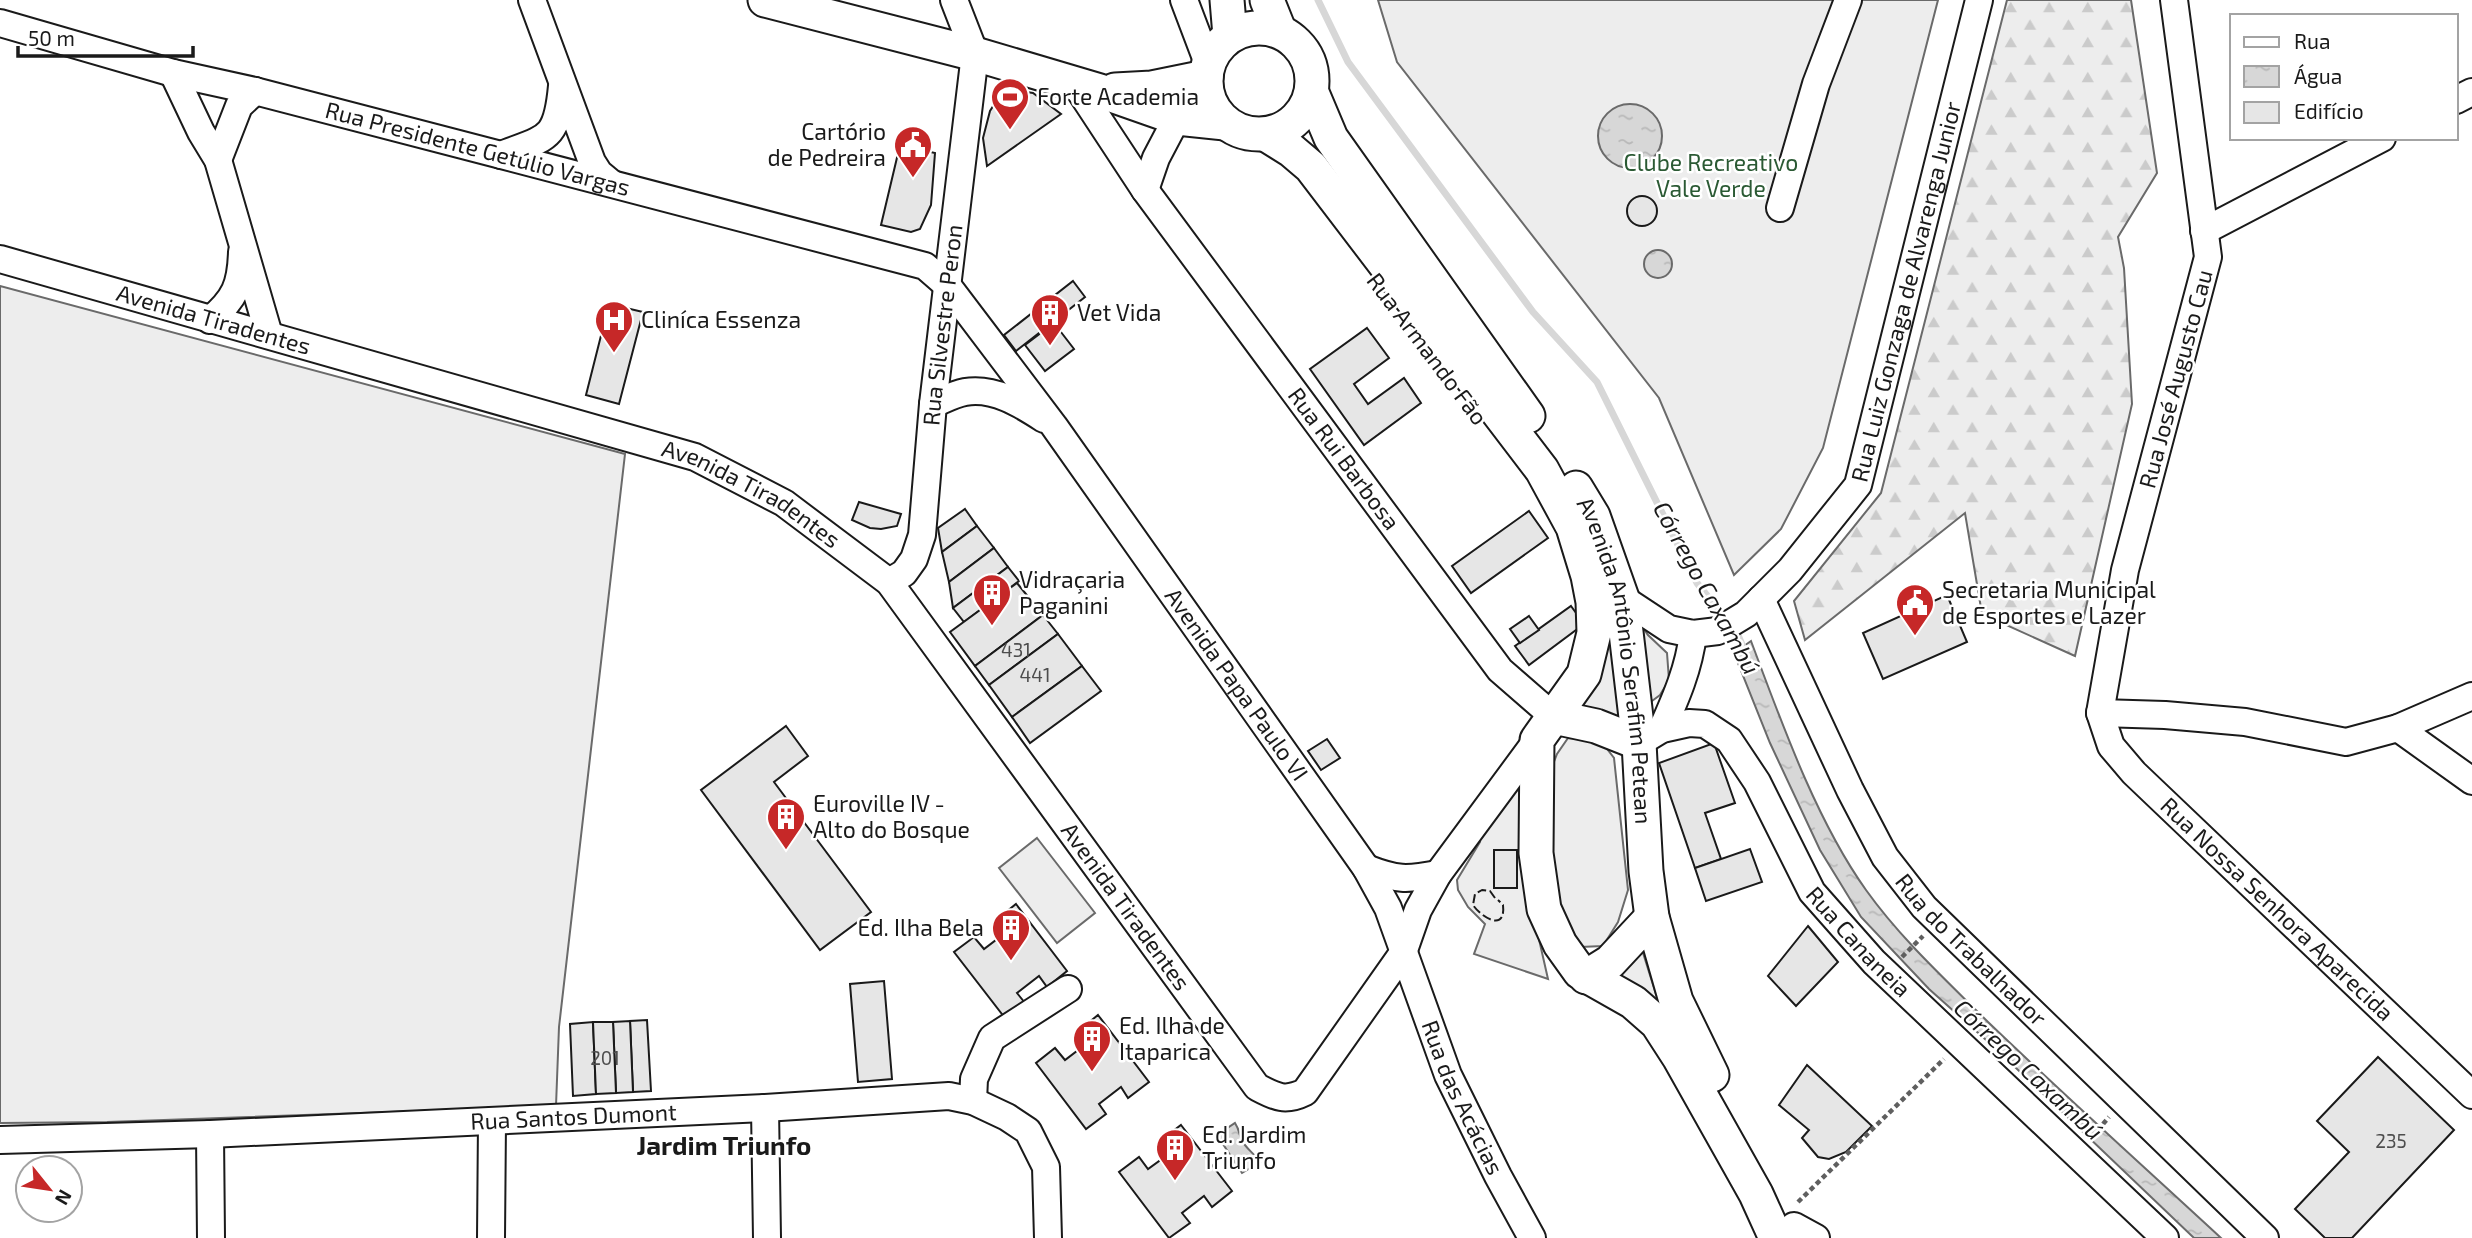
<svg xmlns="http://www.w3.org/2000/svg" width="2472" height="1238" font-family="'Exo 2',sans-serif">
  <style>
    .built { fill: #ededed; stroke: #6a6a6a; stroke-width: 2 }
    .forest { fill: url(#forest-firs); stroke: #6a6a6a; stroke-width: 2 }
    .water { fill: url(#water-ripples); stroke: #6a6a6a; stroke-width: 2 }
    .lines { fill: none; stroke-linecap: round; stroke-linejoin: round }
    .stream { stroke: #d7d7d7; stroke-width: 7 }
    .building { fill: #e6e6e6; stroke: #1a1a1a; stroke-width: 2 }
    .minor-casing { stroke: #1a1a1a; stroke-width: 30 }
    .major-casing { stroke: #1a1a1a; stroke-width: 37 }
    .path { stroke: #5f5f5f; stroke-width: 4.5; stroke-dasharray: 5 3.5; stroke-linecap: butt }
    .minor { stroke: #fff; stroke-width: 26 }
    .major { stroke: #fff; stroke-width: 33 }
    .fence { stroke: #1a1a1a; stroke-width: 2; stroke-dasharray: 9 3.5; stroke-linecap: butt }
    .labels { text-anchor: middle; stroke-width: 5; stroke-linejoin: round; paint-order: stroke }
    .number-label { font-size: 19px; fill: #4d4d4d }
    .poi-label { font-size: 23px; fill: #1a1a1a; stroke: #fff; text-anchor: start }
    .street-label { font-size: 23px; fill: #1a1a1a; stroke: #fff }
    .park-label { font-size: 23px; fill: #2b5a34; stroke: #fff }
    .water-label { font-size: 24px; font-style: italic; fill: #1a1a1a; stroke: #fff }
    .quarter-label { font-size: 26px; font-weight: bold; fill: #1a1a1a; stroke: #fff }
  </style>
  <defs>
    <pattern id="forest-firs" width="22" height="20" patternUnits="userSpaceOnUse" patternTransform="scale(1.75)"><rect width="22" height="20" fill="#ededed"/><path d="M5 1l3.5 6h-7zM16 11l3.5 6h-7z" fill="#cbcbcb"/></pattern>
    <pattern id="water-ripples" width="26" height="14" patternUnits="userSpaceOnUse" patternTransform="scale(1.75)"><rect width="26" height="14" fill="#d7d7d7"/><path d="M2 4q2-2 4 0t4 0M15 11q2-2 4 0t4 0" fill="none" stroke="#b8b8b8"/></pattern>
  </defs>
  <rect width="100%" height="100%" fill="#fff"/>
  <g class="built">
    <path d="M1378,0H1938L1823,448L1781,529L1734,575L1659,398L1397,62Z"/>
    <path d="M0,286L625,454L559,1027L556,1106L107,1122L0,1123Z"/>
    <path d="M1637,619L1648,635L1667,653L1669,680L1660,695L1652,701L1646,700Z"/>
    <path d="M1611,628L1624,722L1576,711Z"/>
    <path d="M1568,738L1583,739L1604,745L1614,758L1628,890L1618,922L1603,946L1580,947L1565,922L1552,881L1550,772L1557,754Z"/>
    <path d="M1523,780L1531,904L1548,979L1474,954L1485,924L1468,907L1458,890L1457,880L1480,842L1475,838Z"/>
    <path d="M1037,838L1095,913L1057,943L999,868Z"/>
    <path d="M1639,940L1659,1004L1605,969Z"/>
  </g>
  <path class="forest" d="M2007,0H2131L2157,173L2118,237L2124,268L2132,404L2075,656L1982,614L1965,513L1805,640L1794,601L1881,493Z"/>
  <g class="water">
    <circle cx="1630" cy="136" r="32"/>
    <circle cx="1658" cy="264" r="14"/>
    <path d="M1751,641C1781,721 1816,820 1866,890C1901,939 1946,980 1988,1022C2064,1095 2143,1166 2221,1238H2194L1995,1048L1929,989L1861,917L1820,850L1770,743L1734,653Z"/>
    <path d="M1235,1123C1239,1129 1239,1133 1241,1139C1246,1149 1254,1153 1260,1162L1242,1173L1217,1135Z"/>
  </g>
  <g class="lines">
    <path class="stream" d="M1318,0L1348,62L1533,312L1597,382L1697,583L1737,633L1746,654"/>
  </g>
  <g class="building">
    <path d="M1020,91L1033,93L1061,114L987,166L983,138L990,111L997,100Z"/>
    <path d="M900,145L935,153L931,205L920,229L911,232L881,225Z"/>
    <circle cx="1642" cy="211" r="15"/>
    <path d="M1073,281L1085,297L1016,351L1004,335Z"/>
    <path d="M609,304L643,312L619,404L586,395Z"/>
    <path d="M1054,323L1074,349L1045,371L1025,345Z"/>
    <path d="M1367,328L1389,358L1354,384L1368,404L1404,378L1421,403L1364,445L1310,369Z"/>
    <path d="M859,502L901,514L897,526L881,529L870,528L852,520Z"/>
    <path d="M965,509L977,526L942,552L938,528Z"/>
    <path d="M1529,511L1548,538L1471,593L1452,566Z"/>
    <path d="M977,526L994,548L949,582L942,552Z"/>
    <path d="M994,548L1008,567L953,608L949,582Z"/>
    <path d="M1008,567L1019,581L964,622L953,608Z"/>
    <path d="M1017,583L1043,615L975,666L950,632Z"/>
    <path d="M1947,595L1967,642L1883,679L1863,633Z"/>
    <path d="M1571,606L1584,624L1529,665L1515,646Z"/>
    <path d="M1043,615L1058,634L989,685L975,666Z"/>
    <path d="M1529,616L1539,630L1520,643L1510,629Z"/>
    <path d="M1058,634L1082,666L1012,717L989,685Z"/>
    <path d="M1082,666L1101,691L1030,743L1012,717Z"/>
    <path d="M786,726L808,756L774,782L871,912L820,950L701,790Z"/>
    <path d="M1327,739L1340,758L1321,770L1308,751Z"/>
    <path d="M1714,743L1735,803L1705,813L1721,859L1695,868L1659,763Z"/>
    <path d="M1750,849L1762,882L1706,901L1695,868Z"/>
    <rect x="1494" y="850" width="23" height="38"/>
    <path d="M1016,904L1067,971L1047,987L1039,976L1017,993L1025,1003L1005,1018L954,952L974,937L984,949L1005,933L995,921Z"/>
    <path d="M1808,926L1838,962L1796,1006L1768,976Z"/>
    <path d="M884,981L892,1079L858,1082L850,984Z"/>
    <path d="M1098,1015L1149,1082L1128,1098L1121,1087L1099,1104L1106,1114L1086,1129L1036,1063L1055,1048L1065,1060L1086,1044L1077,1032Z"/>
    <path d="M647,1020L651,1091L633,1092L630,1021Z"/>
    <path d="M630,1021L633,1092L616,1093L613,1022Z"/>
    <path d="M593,1022L596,1094L573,1096L570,1024Z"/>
    <path d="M593,1022H613L616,1093L596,1094Z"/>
    <path d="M2378,1057L2454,1130L2352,1238H2325L2295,1209L2349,1152L2317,1121Z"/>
    <path d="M1807,1065L1872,1126L1846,1152L1829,1159L1818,1157L1802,1138L1809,1130L1779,1105Z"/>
    <path d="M1181,1125L1232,1191L1212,1207L1204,1196L1182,1213L1190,1223L1169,1238L1119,1172L1139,1157L1148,1169L1170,1153L1160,1141Z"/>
  </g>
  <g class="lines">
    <defs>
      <g id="minor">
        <path d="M532,0L592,162L599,173L611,183"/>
        <path d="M1184,0L1209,66"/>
        <path id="s1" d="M2174,0L2208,257L2125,570L2100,713L2111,746L2134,773L2472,1095"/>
        <path id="s2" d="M0,23L173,73L255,91L501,155L925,266L948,286L1054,426L1366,868L1388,908L1448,1075L1498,1176L1532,1238"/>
        <path d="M173,73L201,132L218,160L269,335"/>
        <path id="s3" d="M1076,85L1145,190L1500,670L1554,717"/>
        <path d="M2456,100L2472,92"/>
        <path d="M501,155C548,137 557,140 562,86"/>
        <path d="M218,160L239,106L255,91"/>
        <path d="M1145,190L1156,158L1177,118"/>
        <path d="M1780,208L1816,84L1848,0"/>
        <path d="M2204,231L2382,138"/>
        <path id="s4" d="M0,259L695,457L784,503L889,582L1257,1087C1276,1097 1285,1102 1305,1092L1403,953L1418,910L1438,874L1537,740"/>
        <path d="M210,320C235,299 241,285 242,252"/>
        <path d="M933,404C943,400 954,394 965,392C994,387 1021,404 1044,419"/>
        <path id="s5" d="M889,582L904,573L914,559L922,535L933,404L975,54L954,0"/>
        <path id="s6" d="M1622,598L1669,629L1693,634L1718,631L1746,614L1790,570L1858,485L1979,0"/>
        <path id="s7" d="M1761,599L1850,790L1885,857L1924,907L2265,1238"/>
        <path d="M2100,713L2165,715L2245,722L2346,742L2398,728L2472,781"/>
        <path d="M2398,728L2472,696"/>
        <path d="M1662,729C1676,698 1689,668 1693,634"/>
        <path id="s8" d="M1639,743L1662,729L1689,723L1705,724L1729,740L1757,782L1812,892L1874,962L2165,1238"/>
        <path d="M1366,868C1397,880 1406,880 1438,874"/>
        <path d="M973,1101L974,1079L992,1038L1068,989"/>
        <path d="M765,1108L767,1238"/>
        <path d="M210,1134L211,1238"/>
        <path id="s9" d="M0,1140L210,1134L765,1108L949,1096L973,1101L1007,1117L1028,1131L1046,1167L1048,1238"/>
        <path d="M1794,1226L1816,1238"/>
        <path d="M491,1238L492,1121"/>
      </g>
      <g id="major">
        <path d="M765,0L975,54L1100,91L1177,118L1225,123"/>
        <path d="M1227,0L1230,36"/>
        <path d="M1267,0L1279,30"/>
        <circle cx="1259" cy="81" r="53"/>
        <path d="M1115,90L1152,88L1206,77"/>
        <path d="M1312,93L1331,138L1528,416"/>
        <path d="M1267,135L1291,150L1311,167L1542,470L1573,527L1588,576L1593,602L1594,633L1584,674L1537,740L1536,853L1544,909L1560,944L1580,972L1633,1002L1657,1023L1679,1057L1756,1194L1776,1238"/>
        <path id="s10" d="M1576,488L1593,516L1622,598L1639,743L1646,871L1652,917L1676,1001L1712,1075"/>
        <path d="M1554,717L1596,726L1639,743"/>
        <path d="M1586,977L1610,962L1652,917"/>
      </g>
    </defs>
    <use href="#minor" class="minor-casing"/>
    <use href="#major" class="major-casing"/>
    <g class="path">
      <path d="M1902,957L1923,936"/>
      <path d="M2092,1137L2109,1117"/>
      <path d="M1798,1202L1944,1059"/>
    </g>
    <use href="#minor" class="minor"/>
    <use href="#major" class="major"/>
    <path class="fence" d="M1495,898L1490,891L1482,890L1475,894L1473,905C1481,917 1506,933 1503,905L1498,900"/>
  </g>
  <defs>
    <symbol id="stadium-pin" viewBox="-11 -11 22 30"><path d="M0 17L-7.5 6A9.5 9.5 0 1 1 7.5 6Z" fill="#c62828" stroke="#fff"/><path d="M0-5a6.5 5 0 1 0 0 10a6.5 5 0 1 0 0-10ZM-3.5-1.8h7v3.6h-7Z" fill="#fff"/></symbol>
    <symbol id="civic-pin" viewBox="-11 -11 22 30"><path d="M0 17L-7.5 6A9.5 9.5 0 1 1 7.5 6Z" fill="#c62828" stroke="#fff"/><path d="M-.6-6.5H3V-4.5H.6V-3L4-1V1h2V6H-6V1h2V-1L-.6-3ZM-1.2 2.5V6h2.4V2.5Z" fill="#fff"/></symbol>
    <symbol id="building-pin" viewBox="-11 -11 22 30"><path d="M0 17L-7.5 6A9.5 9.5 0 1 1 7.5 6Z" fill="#c62828" stroke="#fff"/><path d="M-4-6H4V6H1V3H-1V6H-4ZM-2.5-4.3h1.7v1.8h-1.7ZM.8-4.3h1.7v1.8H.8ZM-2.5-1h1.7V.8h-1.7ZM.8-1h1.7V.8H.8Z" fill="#fff"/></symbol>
    <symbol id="hospital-pin" viewBox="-11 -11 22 30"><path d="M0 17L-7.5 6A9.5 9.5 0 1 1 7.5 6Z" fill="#c62828" stroke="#fff"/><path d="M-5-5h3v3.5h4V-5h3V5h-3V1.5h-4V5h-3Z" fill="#fff"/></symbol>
  </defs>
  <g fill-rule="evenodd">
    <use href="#stadium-pin" x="988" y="75" width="44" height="60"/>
    <use href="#civic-pin" x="891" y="123" width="44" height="60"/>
    <use href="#building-pin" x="1028" y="291" width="44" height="60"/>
    <use href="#hospital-pin" x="592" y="298" width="44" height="60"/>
    <use href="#building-pin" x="970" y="571" width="44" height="60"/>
    <use href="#civic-pin" x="1893" y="581" width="44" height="60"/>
    <use href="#building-pin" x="764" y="795" width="44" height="60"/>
    <use href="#building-pin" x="989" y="906" width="44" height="60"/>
    <use href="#building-pin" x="1070" y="1017" width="44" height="60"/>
    <use href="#building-pin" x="1153" y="1126" width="44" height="60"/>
  </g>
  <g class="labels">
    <g class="number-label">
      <text x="1016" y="657">431</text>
      <text x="1035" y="682">441</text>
      <text x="605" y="1065">201</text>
      <text x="2391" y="1148">235</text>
    </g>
    <g class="poi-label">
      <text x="1037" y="105">Forte Academia</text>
      <text x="886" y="140" text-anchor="end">Cartório<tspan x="886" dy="26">de Pedreira</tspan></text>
      <text x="1077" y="321">Vet Vida</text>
      <text x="641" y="328">Cliníca Essenza</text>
      <text x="1019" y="588">Vidraçaria<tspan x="1019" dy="26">Paganini</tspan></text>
      <text x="1942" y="598">Secretaria Municipal<tspan x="1942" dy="26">de Esportes e Lazer</tspan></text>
      <text x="813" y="812">Euroville IV -<tspan x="813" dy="26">Alto do Bosque</tspan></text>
      <text x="984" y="936" text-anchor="end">Ed. Ilha Bela</text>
      <text x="1119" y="1034">Ed. Ilha de<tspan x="1119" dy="26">Itaparica</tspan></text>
      <text x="1202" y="1143">Ed. Jardim<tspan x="1202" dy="26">Triunfo</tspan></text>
    </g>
    <g class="street-label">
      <text dy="8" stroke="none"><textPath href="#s2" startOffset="494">Rua Presidente Getúlio Vargas</textPath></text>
      <text dy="8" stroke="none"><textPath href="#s6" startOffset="509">Rua Luiz Gonzaga de Alvarenga Junior</textPath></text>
      <text dy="8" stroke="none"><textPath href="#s4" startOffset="222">Avenida Tiradentes</textPath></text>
      <text dy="8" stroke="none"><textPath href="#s5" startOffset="271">Rua Silvestre Peron</textPath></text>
      <text transform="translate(1427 349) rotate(53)" y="8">Rua Armando Fão</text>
      <text transform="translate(2176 379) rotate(-75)" y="8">Rua José Augusto Cau</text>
      <text dy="8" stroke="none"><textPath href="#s3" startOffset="460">Rua Rui Barbosa</textPath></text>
      <text dy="8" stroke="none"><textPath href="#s4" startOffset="789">Avenida Tiradentes</textPath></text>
      <text dy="8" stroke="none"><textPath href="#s10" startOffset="180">Avenida Antônio Serafim Petean</textPath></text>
      <text dy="8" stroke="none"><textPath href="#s2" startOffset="1479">Avenida Papa Paulo VI</textPath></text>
      <text dy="8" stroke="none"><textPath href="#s4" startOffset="1356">Avenida Tiradentes</textPath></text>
      <text dy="8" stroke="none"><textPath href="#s1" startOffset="996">Rua Nossa Senhora Aparecida</textPath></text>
      <text dy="8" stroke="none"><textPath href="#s8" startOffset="341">Rua Cananeia</textPath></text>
      <text dy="8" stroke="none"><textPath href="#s7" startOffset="413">Rua do Trabalhador</textPath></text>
      <text dy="8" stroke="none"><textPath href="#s2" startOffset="1953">Rua das Acácias</textPath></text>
      <text dy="8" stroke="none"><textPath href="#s9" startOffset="574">Rua Santos Dumont</textPath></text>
    </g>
    <g class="park-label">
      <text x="1711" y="171">Clube Recreativo<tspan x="1711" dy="26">Vale Verde</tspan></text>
    </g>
    <g class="water-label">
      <text transform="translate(1706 588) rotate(61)" y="8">Córrego Caxambú</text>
      <text transform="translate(2028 1070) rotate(43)" y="8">Córrego Caxambú</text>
    </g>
    <g class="quarter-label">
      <text x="724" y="1155">Jardim Triunfo</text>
    </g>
  </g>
  <rect x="2230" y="14" width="228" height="126" fill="#ffffff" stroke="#a3a3a3" stroke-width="2"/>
  <rect x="2244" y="37" width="35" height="10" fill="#ffffff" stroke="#a3a3a3" stroke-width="2"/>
  <text x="2294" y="49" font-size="21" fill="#1a1a1a">Rua</text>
  <rect x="2244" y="66" width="35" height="21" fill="url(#water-ripples)" stroke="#a3a3a3" stroke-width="2"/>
  <text x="2294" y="84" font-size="21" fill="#1a1a1a">Água</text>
  <rect x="2244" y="102" width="35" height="21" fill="#e6e6e6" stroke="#a3a3a3" stroke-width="2"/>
  <text x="2294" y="119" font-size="21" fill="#1a1a1a">Edifício</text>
  <g transform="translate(49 1189) rotate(120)"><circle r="33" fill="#ffffff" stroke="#a3a3a3" stroke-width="2"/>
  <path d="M0-5L12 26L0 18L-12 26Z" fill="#c62828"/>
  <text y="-10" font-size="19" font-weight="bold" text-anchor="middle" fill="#1a1a1a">N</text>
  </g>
  <path d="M18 46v10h175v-10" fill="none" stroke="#1a1a1a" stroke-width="3.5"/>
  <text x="28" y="46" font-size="21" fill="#1a1a1a" stroke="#ffffff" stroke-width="5" paint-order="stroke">50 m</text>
</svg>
